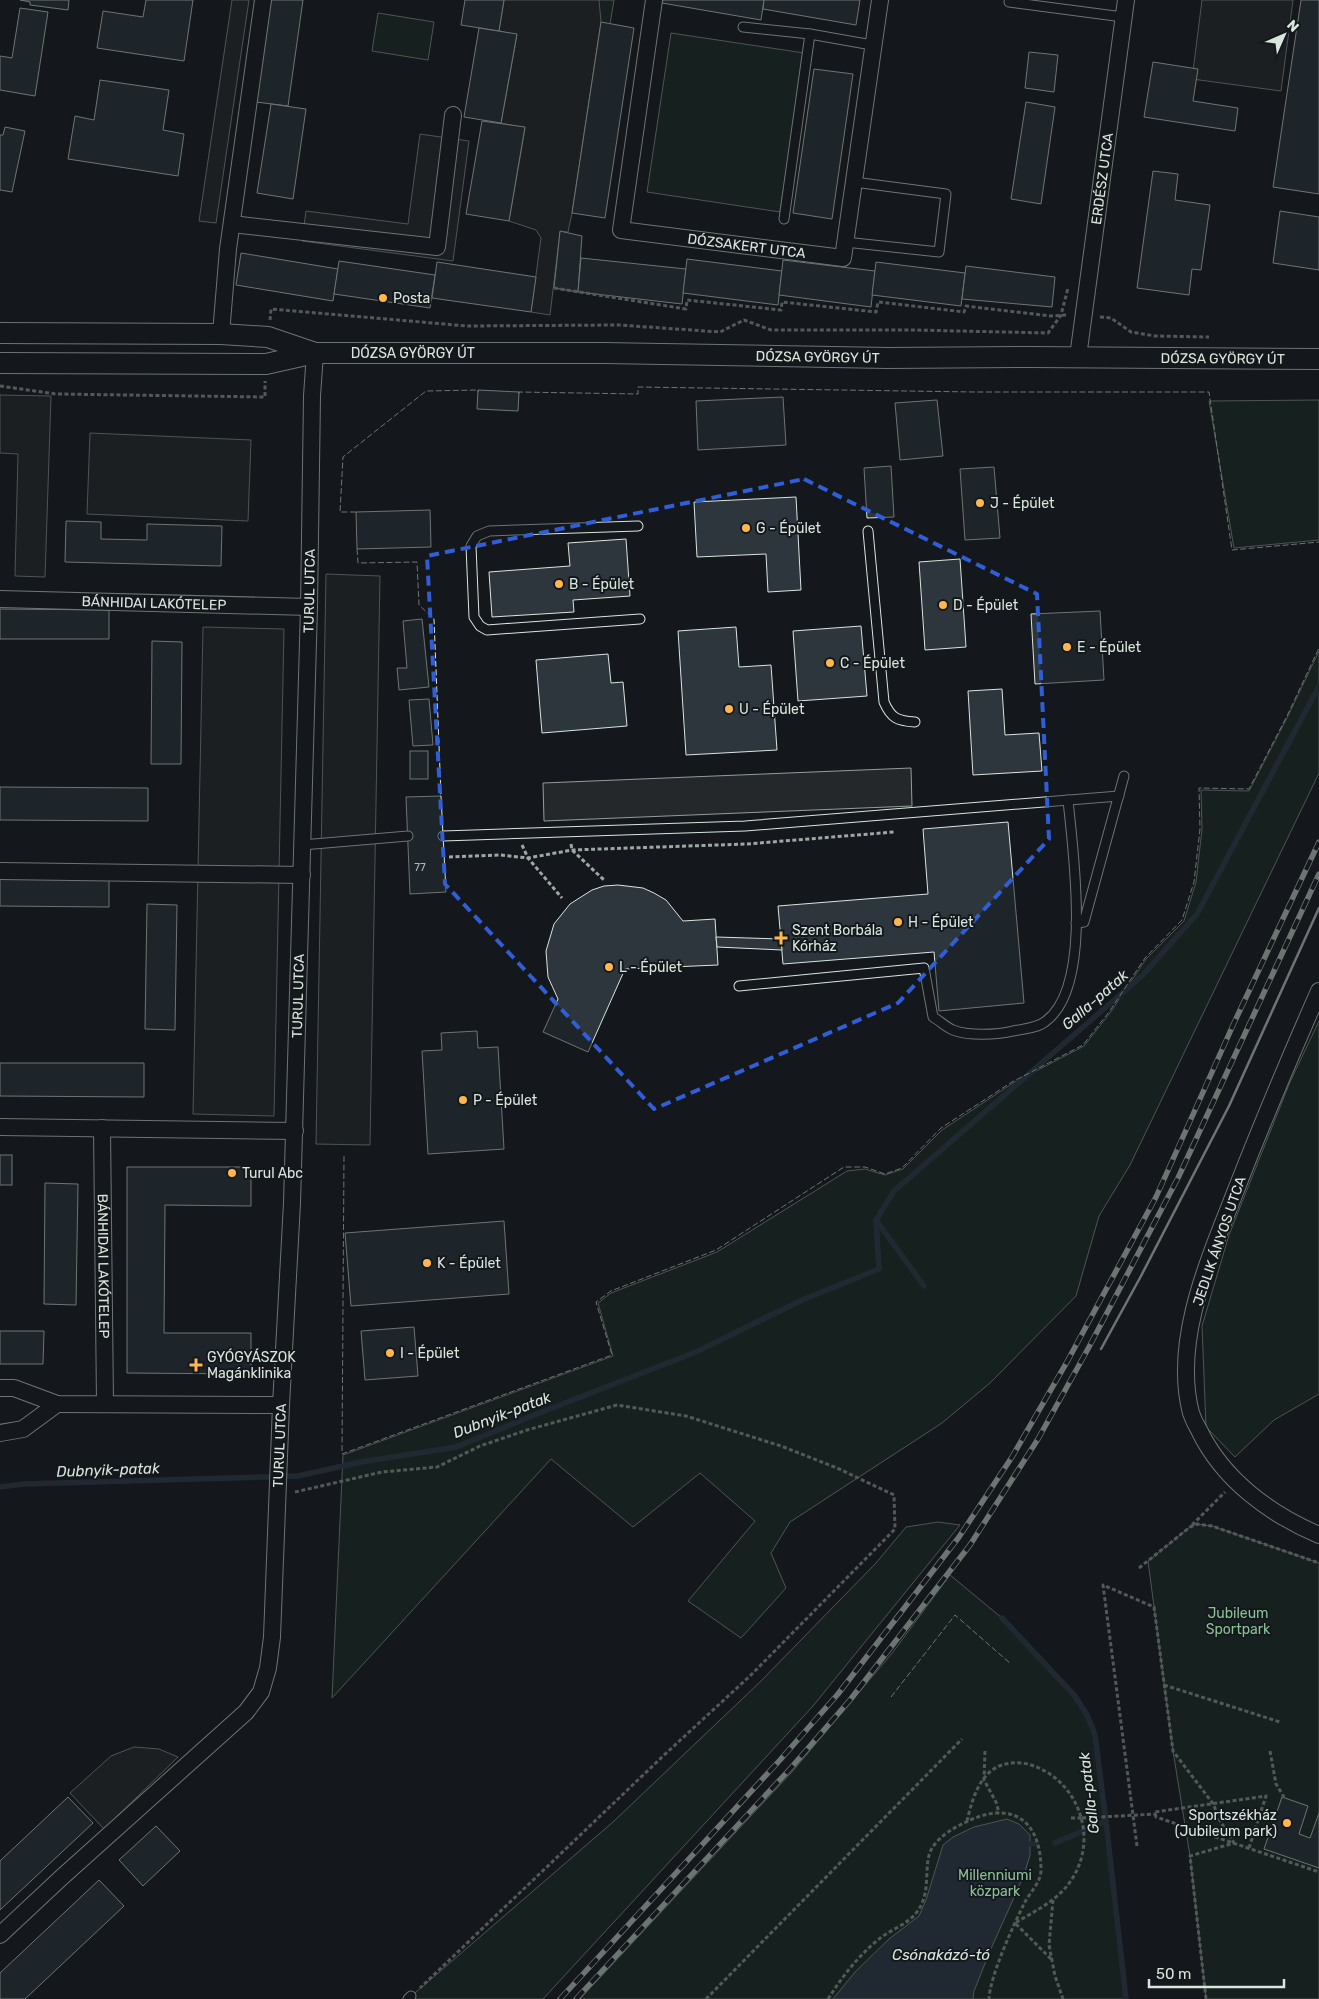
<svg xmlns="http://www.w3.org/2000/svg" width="1319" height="1999" font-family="Rubik,sans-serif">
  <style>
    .green { fill: #1a2d24; stroke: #939e99 }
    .parking { fill: #24282b; stroke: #939e99 }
    .water { fill: #2f3f4d; stroke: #939e99 }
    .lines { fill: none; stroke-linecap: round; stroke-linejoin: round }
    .stream { stroke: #2f3f4d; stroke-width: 5.5 }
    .building { fill: #2c363c; stroke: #d8e6dc }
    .service-casing { stroke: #d8e6dc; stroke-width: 11 }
    .minor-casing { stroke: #d8e6dc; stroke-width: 18 }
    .tertiary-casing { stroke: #d8e6dc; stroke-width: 22 }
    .path { stroke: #9da8a2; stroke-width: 3; stroke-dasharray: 4 2.5; stroke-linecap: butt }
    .service { stroke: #14181c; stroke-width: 9 }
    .minor { stroke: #14181c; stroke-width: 16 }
    .tertiary { stroke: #14181c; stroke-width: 20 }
    .rail-casing { stroke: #d8e6dc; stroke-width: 5.5 }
    .rail { stroke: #14181c; stroke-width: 4; stroke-dasharray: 11; stroke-linecap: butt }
    .path-bridge { stroke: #9da8a2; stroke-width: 3; stroke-dasharray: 4 2.5; stroke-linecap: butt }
    .fence { stroke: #d8e6dc; stroke-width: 1; stroke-dasharray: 6 2.5; stroke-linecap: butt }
    .wall { stroke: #d8e6dc; stroke-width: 2.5 }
    .marked { fill: none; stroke: #305dd8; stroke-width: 4; stroke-dasharray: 10 6; stroke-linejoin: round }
    .poi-dot { fill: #ffb74d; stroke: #14181c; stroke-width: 2 }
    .labels { text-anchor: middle; stroke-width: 4; stroke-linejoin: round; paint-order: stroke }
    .number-label { font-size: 11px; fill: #adbab4 }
    .street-label { font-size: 14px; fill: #d8e6dc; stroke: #14181c }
    .poi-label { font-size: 14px; fill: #d8e6dc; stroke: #14181c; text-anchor: start }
    .park-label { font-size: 14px; fill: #8ac095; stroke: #14181c }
    .water-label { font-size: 15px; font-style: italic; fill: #d8e6dc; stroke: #14181c }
  </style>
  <rect width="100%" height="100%" fill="#14181c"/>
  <g class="green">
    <path d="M588,0H614L609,30L583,26Z"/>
    <path d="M378,13L434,22L428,60L372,51Z"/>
    <path d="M671,33L804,53L780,212L647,192Z"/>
    <path d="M1319,400V540L1234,548L1209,401Z"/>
    <path d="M1319,651V773L1130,1165L1099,1216L1076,1296L990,1383L942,1423L790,1522L771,1553L786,1588L741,1638L688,1601L755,1521L700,1473L633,1527L551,1459L332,1698L343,1455L613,1356L598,1303L611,1293L717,1252L847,1171L865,1169L885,1175L903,1169L942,1130L1013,1083L1084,1046L1110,1013L1146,959L1184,921L1196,882L1202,829L1201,790L1249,791L1288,716Z"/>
    <path d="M1319,1021V1394L1274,1420L1235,1457L1206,1427L1202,1326L1229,1235L1290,1082Z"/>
    <path d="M938,1522L960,1525L813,1706L543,1999H408L613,1822L761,1681L876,1563L906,1527Z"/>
    <path d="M1197,1524L1212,1526L1319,1563V1999H1206L1190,1856L1173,1751L1148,1561L1190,1527Z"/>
    <path d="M950,1575L1002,1618L1075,1696L1087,1715L1095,1735L1106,1821L1126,1999H580L792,1772L893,1652Z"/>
  </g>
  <g class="parking">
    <path d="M232,0H249L216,223L199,221Z"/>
    <path d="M504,0H599L601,22L572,213L568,232H560L550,315L531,312L541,238L536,230L509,221L525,128L501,123L517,35L499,31Z"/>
    <path d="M1202,0H1293L1281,91L1192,79Z"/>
    <path d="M420,134L469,141L453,261L302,241L306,211L408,224Z"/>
    <path d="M0,395L51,396L45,577L15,576L18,454L0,453Z"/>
    <path d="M90,433L251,440L248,521L87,514Z"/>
    <path d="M326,574L380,576L370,1145L316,1144Z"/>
    <path d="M203,627L284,629L274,1116L193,1114Z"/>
    <path d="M911,768L912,806L544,821L543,783Z"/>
    <path d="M134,1747L159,1749L178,1757L104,1829L70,1793L111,1756Z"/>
  </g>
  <path class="water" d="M1007,1819L1019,1824L1030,1835V1855L1024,1875L990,1951L974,1991L973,1999H833L855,1972L889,1939L919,1916L926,1900L943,1845L953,1837L974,1827Z"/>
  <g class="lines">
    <g class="stream">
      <path d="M924,1286L876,1220L894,1191L1143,975L1197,914L1319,686"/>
      <path d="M0,1487L23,1484L298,1476L361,1462L456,1447L542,1412L696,1352L802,1300L879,1269L876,1220"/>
      <path d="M1002,1618L1075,1696L1087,1715L1095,1735L1106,1821L1126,1999"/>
      <path d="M1055,1843L1106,1821"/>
      <path d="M1030,1844H1035"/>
    </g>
  </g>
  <g class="building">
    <path d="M20,0H69L68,10L30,5V2Z"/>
    <path d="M146,0H193L184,61L97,48L103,11L143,17Z"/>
    <path d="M270,0H303L288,106L256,102Z"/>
    <path d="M465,0H504L499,31L461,25Z"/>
    <path d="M663,0H764L761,20L662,3Z"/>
    <path d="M764,0H860L856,25L763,9Z"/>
    <path d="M1301,0H1319V194L1273,187Z"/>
    <path d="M20,8L48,12L35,96L0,90V56L12,58Z"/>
    <path d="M601,22L634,28L605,218L572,213Z"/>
    <path d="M479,28L517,34L501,123L464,117Z"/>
    <path d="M1029,52L1058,55L1054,92L1025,88Z"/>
    <path d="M1153,62L1198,69L1193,101L1238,108L1235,131L1144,117Z"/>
    <path d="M814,69L853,74L832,219L793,213Z"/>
    <path d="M100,80L169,90L163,130L184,134L178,176L68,159L75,116L94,120Z"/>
    <path d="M1026,102L1055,107L1041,204L1011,199Z"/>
    <path d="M271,104L306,109L293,199L257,193Z"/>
    <path d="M482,121L525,127L509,221L466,214Z"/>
    <path d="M5,127L25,131L12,192L0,190V135H3Z"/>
    <path d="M1153,171L1178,174L1175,200L1210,205L1201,270L1192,269L1189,295L1137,288Z"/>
    <path d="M1280,211L1319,217V270L1273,263Z"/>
    <path d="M560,231L582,236L578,292L554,288Z"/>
    <path d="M241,253L338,269L333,301L236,285Z"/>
    <path d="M581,258L686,269L682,304L578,292Z"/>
    <path d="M687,259L782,271L778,305L683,293Z"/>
    <path d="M783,260L875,271L871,307L779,295Z"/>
    <path d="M339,261L435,275L430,308L334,294Z"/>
    <path d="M437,262L536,277L531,312L432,298Z"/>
    <path d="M876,262L965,273L961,306L872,295Z"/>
    <path d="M966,266L1055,277L1052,307L962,299Z"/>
    <path d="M478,390L519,392L518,411L477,409Z"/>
    <path d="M783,397L786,445L698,450L696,401Z"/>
    <path d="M937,400L943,456L900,460L895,403Z"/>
    <path d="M891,466L894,517L867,518L864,468Z"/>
    <path d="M994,467L1000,538L965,540L960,469Z"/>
    <path d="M796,497L801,590L768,592L766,554L697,557L694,502Z"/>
    <path d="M430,510L431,547L357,549L356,512Z"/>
    <path d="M66,521L101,522V539L147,540V524L222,526L221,566L65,562Z"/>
    <path d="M626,539L630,596L573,600L574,612L492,617L489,572L570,566L568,543Z"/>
    <path d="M960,559L966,647L925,650L919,562Z"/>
    <path d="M0,609L109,610V639H0Z"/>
    <path d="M1100,611L1104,680L1035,684L1031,614Z"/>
    <path d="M422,619L429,687L399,690L397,668H407L403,621Z"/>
    <path d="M861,626L867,696L798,701L793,631Z"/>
    <path d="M736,627L739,667L771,665L777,750L686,755L678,631Z"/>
    <path d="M152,641L182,642L181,764H151Z"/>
    <path d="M608,654L611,683L623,682L627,726L542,733L536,660Z"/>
    <path d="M1002,689L1005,735L1039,733L1042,771L973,775L968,691Z"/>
    <path d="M429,699L433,745L413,746L409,700Z"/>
    <rect x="410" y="751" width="18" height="28"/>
    <path d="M0,787L148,788V821L0,820Z"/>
    <path d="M441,796L446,892L410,894L406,797Z"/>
    <path d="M1008,822L1024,1003L939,1011L934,952L783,964L778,906L928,894L923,829Z"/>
    <path d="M0,877H109V907L0,906Z"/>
    <path d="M618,885L643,888L654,893L666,900L683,921L715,919L718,965L625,969L588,1052L543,1032L558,999L548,977L546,951L554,924L570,904L592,890L604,886Z"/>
    <path d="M147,904L177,905L175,1030L145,1029Z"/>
    <path d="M716,937L781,939L782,950L717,947Z"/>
    <path d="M477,1031L478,1048L498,1047L504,1149L428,1154L422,1051L442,1050L441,1033Z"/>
    <path d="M0,1063H144V1097L0,1096Z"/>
    <rect x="0" y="1155" width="12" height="30"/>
    <path d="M127,1167H251V1206L165,1205L164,1333H251V1374L127,1373Z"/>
    <path d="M45,1183L78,1184L76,1305L44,1304Z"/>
    <path d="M504,1221L509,1294L351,1306L345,1233Z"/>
    <path d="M414,1327L418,1376L365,1380L361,1331Z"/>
    <path d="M0,1331H44L43,1364H0Z"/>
    <path d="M68,1797L93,1823L0,1910V1861Z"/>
    <path d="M1282,1797L1308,1806L1299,1834L1310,1838L1319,1813V1868L1264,1849Z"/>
    <path d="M156,1826L180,1851L143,1886L119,1860Z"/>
    <path d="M99,1880L124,1906L25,1999H0V1973Z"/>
  </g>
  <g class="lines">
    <defs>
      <g id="service">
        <path d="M1009,2L1123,17"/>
        <path d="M743,27L810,34"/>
        <path d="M784,219L810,34L872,45"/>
        <path d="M845,242L939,252L946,194L854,182"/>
        <path d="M638,526L489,531L477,536L471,546L474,617L480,626L487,630L640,619"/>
        <path d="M868,531L884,702C891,718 897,721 915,722"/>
        <path d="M443,836L745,826L1119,796"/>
        <path d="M302,845L408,836"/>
        <path d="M1076,923L1084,922L1124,776"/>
        <path d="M739,986L924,968L933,1017C940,1021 946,1027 953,1030C967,1036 998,1035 1013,1031C1023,1029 1038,1028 1046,1021C1093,986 1073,853 1068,800"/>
        <path d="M408,1999L411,1996"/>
      </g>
      <g id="minor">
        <path id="s1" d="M654,0L621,230L843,258L880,0"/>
        <path d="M232,224L437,247L453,115"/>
        <path d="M221,334L228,249L263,0"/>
        <path id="s2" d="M1078,357L1126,0"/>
        <path id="s3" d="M0,599L309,607"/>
        <path d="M0,871L302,875"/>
        <path d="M1319,991C1290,1057 1262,1123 1236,1190C1210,1257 1172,1340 1191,1413C1193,1419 1196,1425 1199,1430C1223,1480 1270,1514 1319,1535"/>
        <path d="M0,1127L295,1131"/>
        <path id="s4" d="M102,1128L105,1404"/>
        <path d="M0,1388H14L57,1404L281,1405"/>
        <path d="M0,1433L23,1429L57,1404"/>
        <path id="s5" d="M0,1935L62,1877L246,1712L261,1692L268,1668L272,1637L281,1405L292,1203L309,607L312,396L315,353"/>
      </g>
      <g id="tertiary">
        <path d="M0,333L221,334L268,337L315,353"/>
        <path id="s6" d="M0,363L266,364L315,353H604L888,358L1031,357L1319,359"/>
      </g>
    </defs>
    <use href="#service" class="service-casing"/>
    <use href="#minor" class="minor-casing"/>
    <use href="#tertiary" class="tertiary-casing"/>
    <g class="path">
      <path d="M554,288L686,309L687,300L781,310L782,302L876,312L878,302L964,312L966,306L1050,316L1068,315"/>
      <path d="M1100,317L1111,318L1131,332L1155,336L1209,337"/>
      <path d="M270,320L271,309L467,326L619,325L720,332L744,320L771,330H914L1048,333L1061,315L1068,288"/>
      <path d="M0,386L56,394L265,397V381"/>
      <path d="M571,844L572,850L604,880"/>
      <path d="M522,845L528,858L562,898"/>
      <path d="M449,857L500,855L528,858L572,850L747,844L894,832"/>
      <path d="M295,1492L382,1472L437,1467L480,1446L527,1430L617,1405L686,1416L781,1446L837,1468L894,1495L895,1529L751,1675L662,1757L420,1988"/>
      <path d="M1192,1525L1225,1492"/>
      <path d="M1139,1568L1190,1527L1197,1524L1212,1526L1319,1563"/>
      <path d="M1164,1685L1280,1722"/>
      <path d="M985,1751L984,1780L996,1802L999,1813"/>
      <path d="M1270,1751L1276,1784L1284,1797"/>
      <path d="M1071,1818H1082"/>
      <path d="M967,1821C971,1804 977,1782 991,1771C1002,1762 1018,1761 1031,1765C1078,1780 1099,1837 1072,1879C1059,1900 1035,1911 1015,1923L1051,1959"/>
      <path d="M1137,1846L1103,1585L1154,1607L1173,1751L1214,1805L1217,1816L1234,1843"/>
      <path d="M1249,1848L1266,1796L1155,1812L1156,1817L1319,1872"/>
      <path d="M1053,1900L1049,1945L1055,1976L1063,1999"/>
      <path d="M706,1999L962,1739"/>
      <path d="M828,1999C842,1977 858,1956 879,1939C890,1930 908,1924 916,1913C933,1893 922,1865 932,1848C939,1837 953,1828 964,1823C1011,1799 1041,1819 1041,1870C1041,1883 1029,1893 1024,1904C1013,1926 990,1976 989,1999"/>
      <path d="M1206,1999L1190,1856L1234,1843"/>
    </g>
    <use href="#service" class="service"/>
    <use href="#minor" class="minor"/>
    <use href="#tertiary" class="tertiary"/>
    <defs>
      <g id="rail">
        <path d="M560,1999L780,1760L838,1694L959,1537L1012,1457L1068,1360L1156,1197L1234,1023L1319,842"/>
        <path d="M576,1999L790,1769L850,1700L970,1545L1038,1439L1089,1347L1178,1178L1319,874"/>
      </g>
    </defs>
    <use href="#rail" class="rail-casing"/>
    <use href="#rail" class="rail"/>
    <path class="path-bridge" d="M1082,1818L1156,1814"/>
    <g class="fence">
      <path d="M519,394V392L638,394V387L974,392H1209L1232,550L1319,542"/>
      <path d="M356,512H340L343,457L426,391L478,390V392"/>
      <path d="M357,549L358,563L417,562L419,605L434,619L441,796"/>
      <path d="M344,1156L342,1454L612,1355L596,1302L611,1291L716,1250L844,1167H865L885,1174L902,1168L941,1128L1012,1082L1083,1045L1109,1012L1145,958L1182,920L1194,882L1200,829L1199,788L1249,789L1287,716L1319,648"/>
      <path d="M891,1697L955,1615L1011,1664"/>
    </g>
    <path class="wall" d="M1101,1349L1141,1276L1229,1106L1319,908"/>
  </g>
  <path d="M0 0H1319V1999H0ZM804,479L1037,594L1049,839L898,1003L654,1109L445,884L427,556Z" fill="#14181c" fill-opacity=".55" fill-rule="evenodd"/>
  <path class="marked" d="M804,479L1037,594L1049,839L898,1003L654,1109L445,884L427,556Z"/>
  <g class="poi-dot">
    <circle cx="383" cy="298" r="5"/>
    <circle cx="980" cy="503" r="5"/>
    <circle cx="746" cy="528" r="5"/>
    <circle cx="559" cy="584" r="5"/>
    <circle cx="943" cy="605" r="5"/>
    <circle cx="1067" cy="647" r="5"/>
    <circle cx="830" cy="663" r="5"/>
    <circle cx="729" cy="709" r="5"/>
    <circle cx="898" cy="922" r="5"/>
    <path d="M778.5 930.5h5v5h5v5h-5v5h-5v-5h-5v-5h5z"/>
    <circle cx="609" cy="967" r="5"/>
    <circle cx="463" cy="1100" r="5"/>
    <circle cx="232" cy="1173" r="5"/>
    <circle cx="427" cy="1263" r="5"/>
    <circle cx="390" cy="1353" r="5"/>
    <path d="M193.5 1357.5h5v5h5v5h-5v5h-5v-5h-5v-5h5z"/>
    <circle cx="1287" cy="1823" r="5"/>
  </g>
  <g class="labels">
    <g class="number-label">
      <text x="420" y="871">77</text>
    </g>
    <g class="street-label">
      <text dy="5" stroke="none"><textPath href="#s2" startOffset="180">ERDÉSZ UTCA</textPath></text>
      <text dy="5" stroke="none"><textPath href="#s1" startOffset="359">DÓZSAKERT UTCA</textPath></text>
      <text dy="5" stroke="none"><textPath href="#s6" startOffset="414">DÓZSA GYÖRGY ÚT</textPath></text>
      <text dy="5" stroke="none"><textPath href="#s6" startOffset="819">DÓZSA GYÖRGY ÚT</textPath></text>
      <text dy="5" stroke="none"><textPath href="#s6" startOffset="1224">DÓZSA GYÖRGY ÚT</textPath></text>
      <text dy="5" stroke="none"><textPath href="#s5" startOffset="1460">TURUL UTCA</textPath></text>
      <text dy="5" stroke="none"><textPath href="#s3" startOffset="154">BÁNHIDAI LAKÓTELEP</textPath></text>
      <text dy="5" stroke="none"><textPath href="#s5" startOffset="1055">TURUL UTCA</textPath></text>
      <text transform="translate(1219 1241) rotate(-71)" y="5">JEDLIK ÁNYOS UTCA</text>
      <text dy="5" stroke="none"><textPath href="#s4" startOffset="138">BÁNHIDAI LAKÓTELEP</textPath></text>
      <text dy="5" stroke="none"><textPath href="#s5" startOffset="605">TURUL UTCA</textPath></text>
    </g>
    <g class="poi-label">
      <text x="393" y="303">Posta</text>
      <text x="990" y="508">J - Épület</text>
      <text x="756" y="533">G - Épület</text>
      <text x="569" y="589">B - Épület</text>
      <text x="953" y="610">D - Épület</text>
      <text x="1077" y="652">E - Épület</text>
      <text x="840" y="668">C - Épület</text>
      <text x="739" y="714">U - Épület</text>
      <text x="908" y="927">H - Épület</text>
      <text x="792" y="935">Szent Borbála<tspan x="792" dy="16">Kórház</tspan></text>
      <text x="619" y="972">L - Épület</text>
      <text x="473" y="1105">P - Épület</text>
      <text x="242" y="1178">Turul Abc</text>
      <text x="437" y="1268">K - Épület</text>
      <text x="400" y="1358">I - Épület</text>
      <text x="207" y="1362">GYÓGYÁSZOK<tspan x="207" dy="16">Magánklinika</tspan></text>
      <text x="1277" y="1820" text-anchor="end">Sportszékház<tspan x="1277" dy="16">(Jubileum park)</tspan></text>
    </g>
    <g class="park-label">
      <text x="1238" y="1618">Jubileum<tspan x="1238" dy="16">Sportpark</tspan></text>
      <text x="995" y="1880">Millenniumi<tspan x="995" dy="16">közpark</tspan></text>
    </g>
    <g class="water-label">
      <text transform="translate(1095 1000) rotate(-41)" y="5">Galla-patak</text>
      <text transform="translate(502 1415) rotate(-21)" y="5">Dubnyik-patak</text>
      <text transform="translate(108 1470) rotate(-2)" y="5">Dubnyik-patak</text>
      <text transform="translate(1089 1793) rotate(-97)" y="5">Galla-patak</text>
      <text x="941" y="1960">Csónakázó-tó</text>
    </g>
  </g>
  <g transform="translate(1284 35) rotate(45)" stroke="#14181c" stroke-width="4" paint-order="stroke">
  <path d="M0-4L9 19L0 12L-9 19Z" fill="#d8e6dc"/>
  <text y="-8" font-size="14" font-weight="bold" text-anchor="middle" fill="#d8e6dc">N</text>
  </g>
  <path d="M1149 1979v8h135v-8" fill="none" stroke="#d8e6dc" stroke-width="2.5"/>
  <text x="1156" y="1979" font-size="15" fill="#d8e6dc" stroke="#14181c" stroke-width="4" paint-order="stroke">50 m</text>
</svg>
